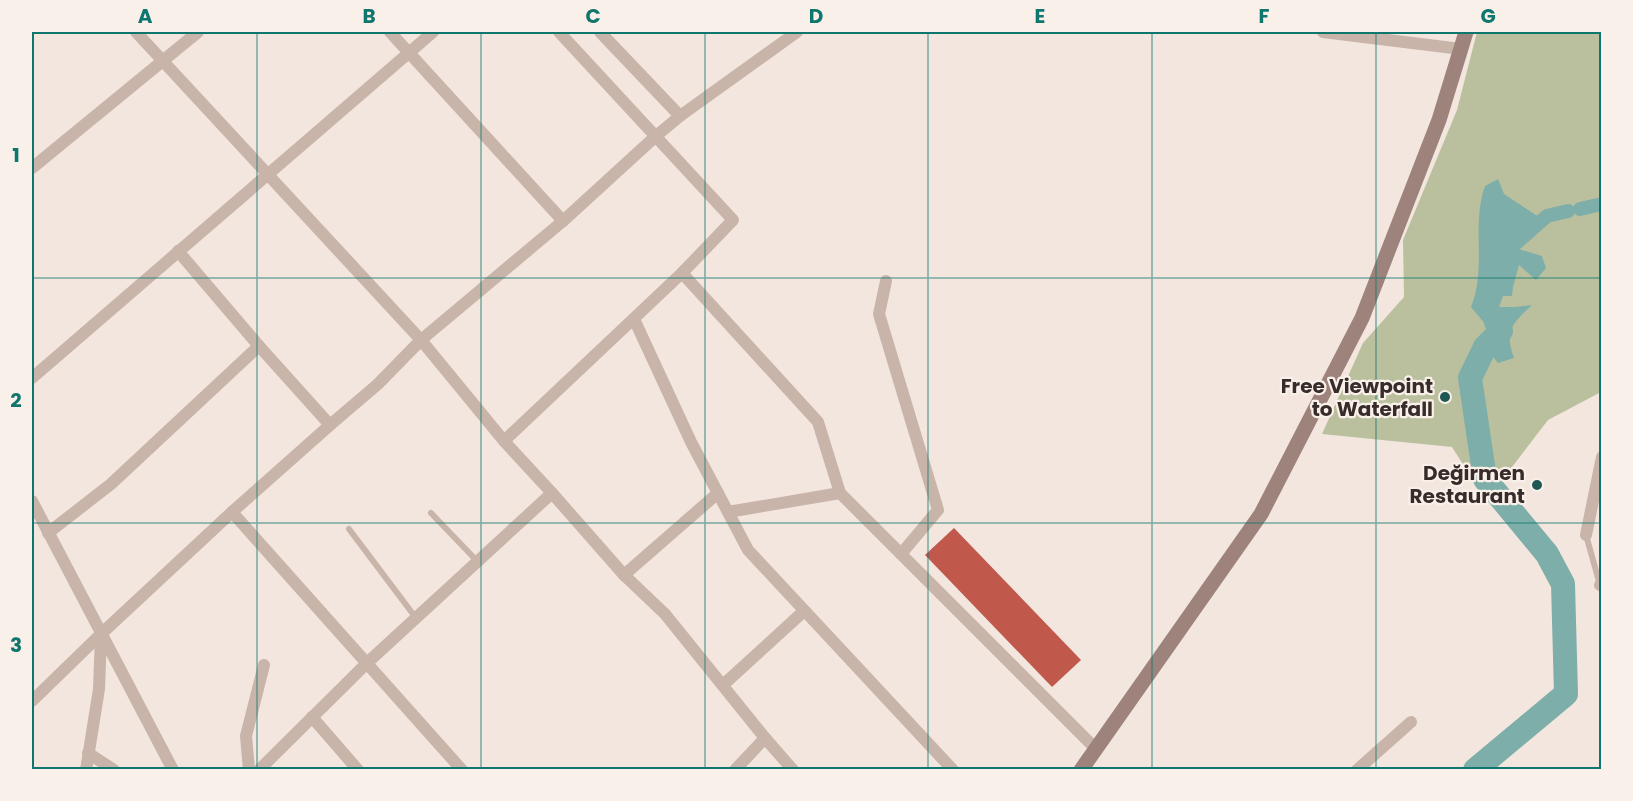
<svg xmlns="http://www.w3.org/2000/svg" width="1633" height="801" font-family="Poppins,sans-serif">
  <style>
    .green { fill: #bac09e }
    .water { fill: #7eaea9 }
    .lines { fill: none; stroke-linecap: round; stroke-linejoin: round }
    .canal { stroke: #7eaea9; stroke-width: 14 }
    .river { stroke: #7eaea9; stroke-width: 24 }
    .building { fill: #c1584c }
    .lane { stroke: #c9b4aa; stroke-width: 6 }
    .street { stroke: #c9b4aa; stroke-width: 12 }
    .secondary { stroke: #9d837b; stroke-width: 15 }
    .grid { fill: none; stroke: #0f766e; stroke-width: 1.5; stroke-opacity: 0.55 }
    .poi-dot { fill: #205753; stroke: #f9f0ea; stroke-width: 2 }
    .labels { text-anchor: middle; stroke-width: 4.5; stroke-linejoin: round; paint-order: stroke }
    .poi-label { font-size: 20px; font-weight: bold; fill: #372c29; stroke: #f9f0ea; text-anchor: end }
    .neatline { fill: none; stroke: #0f766e; stroke-width: 2 }
    .grid-label { font-size: 20px; text-anchor: middle; font-weight: bold; fill: #0f766e }
  </style>
  <rect width="100%" height="100%" fill="#f2e6de"/>
  <path class="green" d="M1477,32H1601V392L1548,420L1486,501L1452,447L1322,434L1363,343L1404,297L1403,240L1457,110Z"/>
  <path class="water" d="M1498,179L1504,194L1542,219L1540,224C1526,229 1516,232 1512,247L1542,256L1546,268L1536,280L1519,265L1513,287L1512,296H1503L1499,307H1515L1532,305C1512,324 1504,330 1514,358L1498,363L1485,347L1490,330L1471,307C1487,268 1471,225 1485,186Z"/>
  <g class="lines">
    <g class="canal">
      <path d="M1580,209L1602,204"/>
      <path d="M1499,258L1547,216L1568,211"/>
    </g>
    <path class="river" d="M1475,770L1566,694L1563,584L1547,554L1485,479L1470,378L1485,347L1501,331L1496,322"/>
  </g>
  <path class="building" d="M954,528L1081,660L1052,687L925,555Z"/>
  <g class="lines">
    <g class="lane">
      <path d="M431,513L478,562"/>
      <path d="M349,529L416,618"/>
      <path d="M1586,535L1600,585"/>
    </g>
    <g class="street">
      <path d="M136,32L421,340L504,441L552,493L624,575"/>
      <path d="M390,32L563,221"/>
      <path d="M600,32L680,116"/>
      <path d="M1323,32L1461,49"/>
      <path d="M32,168L198,32"/>
      <path d="M178,251L259,346L330,425"/>
      <path d="M682,273L818,422L840,493L1096,749"/>
      <path d="M886,281L879,314L938,510L901,554"/>
      <path d="M634,319L691,442L748,550L953,770"/>
      <path d="M32,378L433,32"/>
      <path d="M504,441L682,273L733,220L559,32"/>
      <path d="M718,493L624,575L665,614L765,738L793,770"/>
      <path d="M32,501L173,770"/>
      <path d="M232,512L462,770"/>
      <path d="M728,512L840,493"/>
      <path d="M48,533L111,484L259,346"/>
      <path d="M1586,535L1602,457"/>
      <path d="M1600,585L1602,586"/>
      <path d="M723,685L804,611"/>
      <path d="M32,701L101,634"/>
      <path d="M312,717L358,770"/>
      <path d="M88,753L114,770"/>
      <path d="M86,770L99,689L101,634L232,512L330,425L378,384L421,340L563,221L656,136L680,116L797,32"/>
      <path d="M249,770L246,736L264,665"/>
      <path d="M259,770L367,663L552,493"/>
      <path d="M735,770L765,738"/>
      <path d="M1357,770L1411,722"/>
    </g>
    <path class="secondary" d="M1081,770L1261,514L1362,318L1439,120L1466,32"/>
  </g>
  <path class="grid" d="M257,32V770M481,32V770M705,32V770M928,32V770M1152,32V770M1376,32V770M32,278H1602M32,523H1602"/>
  <g class="poi-dot">
    <circle cx="1445" cy="397" r="6"/>
    <circle cx="1537" cy="485" r="6"/>
  </g>
  <g class="labels">
    <g class="poi-label">
      <text x="1433" y="393">Free Viewpoint<tspan x="1433" dy="23">to Waterfall</tspan></text>
      <text x="1525" y="480">Değirmen<tspan x="1525" dy="23">Restaurant</tspan></text>
    </g>
  </g>
  <rect width="1633" height="801" fill="none" stroke="#f9f0ea" stroke-width="66"/>
  <rect x="33" y="33" width="1567" height="735" class="neatline"/>
  <g class="grid-label">
    <text x="145" y="23">A</text>
    <text x="369" y="23">B</text>
    <text x="593" y="23">C</text>
    <text x="816" y="23">D</text>
    <text x="1040" y="23">E</text>
    <text x="1264" y="23">F</text>
    <text x="1488" y="23">G</text>
    <text x="16" y="162">1</text>
    <text x="16" y="407">2</text>
    <text x="16" y="652">3</text>
  </g>
</svg>
